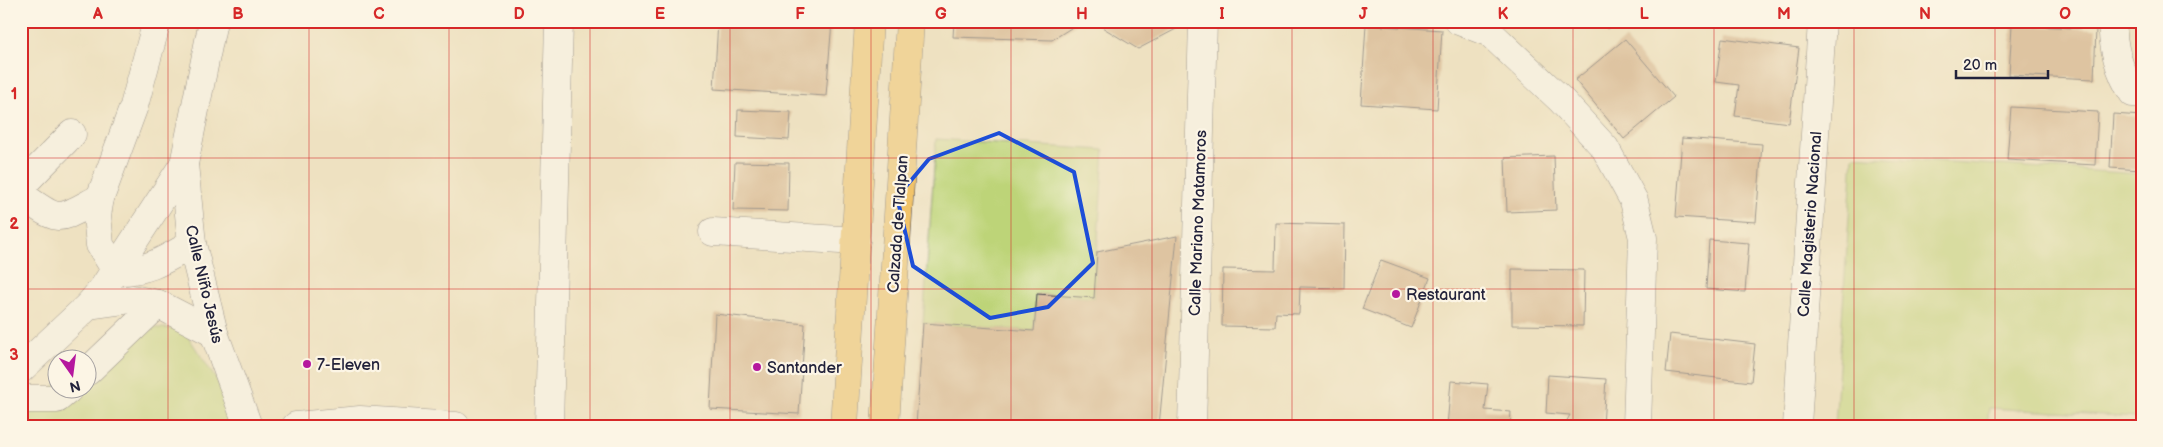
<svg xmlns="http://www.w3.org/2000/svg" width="2163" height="447" font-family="'Balsamiq Sans',sans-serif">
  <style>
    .green { fill: #bdd478; stroke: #707b5a }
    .building { fill: #cba07a }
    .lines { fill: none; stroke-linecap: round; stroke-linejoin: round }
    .minor-casing { stroke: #413f4f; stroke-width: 29 }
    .major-casing { stroke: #413f4f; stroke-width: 29 }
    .minor { stroke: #fff; stroke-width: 28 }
    .major { stroke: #f1c369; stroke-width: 28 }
    .marked { fill: none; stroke: #1d4ed8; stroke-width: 4; stroke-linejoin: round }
    .grid { fill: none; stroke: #d62828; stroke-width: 1; stroke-opacity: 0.55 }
    .poi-dot { fill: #b5179e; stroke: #fcf5e5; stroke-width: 2 }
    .labels { text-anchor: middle; stroke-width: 4.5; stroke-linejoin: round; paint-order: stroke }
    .street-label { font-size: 16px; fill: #22223b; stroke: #fcf5e5 }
    .poi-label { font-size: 16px; fill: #22223b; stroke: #fcf5e5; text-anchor: start }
    .neatline { fill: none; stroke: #d62828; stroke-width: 2 }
    .grid-label { font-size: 16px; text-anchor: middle; font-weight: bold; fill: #d62828 }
  </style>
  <rect width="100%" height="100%" fill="#fcf5e5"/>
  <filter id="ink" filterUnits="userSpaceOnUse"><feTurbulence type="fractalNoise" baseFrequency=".02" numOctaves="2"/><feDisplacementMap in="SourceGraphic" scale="10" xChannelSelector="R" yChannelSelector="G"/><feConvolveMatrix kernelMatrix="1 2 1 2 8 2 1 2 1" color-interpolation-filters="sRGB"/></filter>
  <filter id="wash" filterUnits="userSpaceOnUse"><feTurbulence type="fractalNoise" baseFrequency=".0096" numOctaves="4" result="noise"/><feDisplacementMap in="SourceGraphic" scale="20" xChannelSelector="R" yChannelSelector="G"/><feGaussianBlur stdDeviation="1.12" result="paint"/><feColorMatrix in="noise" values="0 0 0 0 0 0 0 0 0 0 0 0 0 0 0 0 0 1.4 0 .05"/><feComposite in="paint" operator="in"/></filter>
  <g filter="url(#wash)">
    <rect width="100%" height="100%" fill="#eee1c1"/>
    <g class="green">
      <path d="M936,139L1104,150L1094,298L1037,294L1034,331L923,323Z"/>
      <path d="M1853,156L2142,174V372H2140L2137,417L1989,408L1987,426H1835Z"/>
      <path d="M118,326L183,329L218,382L235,426H21V417L57,383L58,390H88V360Z"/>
    </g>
    <g id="blocks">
      <g class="building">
        <path d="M718,21H832L826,96L714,89Z"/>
        <path d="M954,21H1082L1052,40L953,37Z"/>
        <path d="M1092,21H1179L1178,28L1138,49Z"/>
        <path d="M1601,21H1617L1608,29Z"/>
        <path d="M1366,25L1442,30L1437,109L1361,104Z"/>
        <path d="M2012,25L2096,29L2094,79L2009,75Z"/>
        <path d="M1722,38L1799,48L1789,123L1735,116L1739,85L1716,82Z"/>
        <path d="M1625,39L1674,97L1624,139L1575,80Z"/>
        <path d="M2011,107L2098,112L2095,165L2007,160Z"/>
        <path d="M738,110L791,112L789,140L737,137Z"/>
        <path d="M2113,114L2142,116V170L2110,168Z"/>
        <path d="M1682,138L1762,144L1756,222L1676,217Z"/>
        <path d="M1554,156L1556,210L1507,212L1505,158Z"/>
        <path d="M735,162L789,163L788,211L733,210Z"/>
        <path d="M1276,223L1345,225L1344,288L1300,287L1299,314L1276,313L1275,327L1222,326L1223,269L1275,270Z"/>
        <path d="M1177,236L1159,426H916L923,323L1034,331L1037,294L1094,298L1097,252Z"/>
        <path d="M1709,240L1749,243L1745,292L1706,289Z"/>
        <path d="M1381,260L1430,278L1411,328L1362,309Z"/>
        <path d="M1512,269L1584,270L1583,326L1512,325Z"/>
        <path d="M715,314L805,324L799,414L710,409Z"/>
        <path d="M1670,334L1755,344L1751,382L1666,372Z"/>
        <path d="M1548,375L1606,379L1603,426H1564L1570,415L1546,413Z"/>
        <path d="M1451,381L1488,384L1485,410L1511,412L1510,426H1447Z"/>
      </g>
    </g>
  </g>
  <g filter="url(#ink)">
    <use href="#blocks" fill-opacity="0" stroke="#413f4f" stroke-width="1"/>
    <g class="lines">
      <defs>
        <g id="minor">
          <path d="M157,21L134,106L100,198L97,215L100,245L116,271C148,272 166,259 192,244"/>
          <path d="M213,21L184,164L192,244L214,333L248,426"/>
          <path d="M1459,21L1490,33L1561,100L1605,148L1634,201L1643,238L1637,426"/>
          <path d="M2113,21C2111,44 2120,74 2133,93H2142"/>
          <path d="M21,186L72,134"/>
          <path d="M21,195C62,224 56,221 100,198"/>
          <path d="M713,232L856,241"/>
          <path d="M89,305L132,299L158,304L214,333"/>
          <path d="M21,369L89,305L104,287L184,164"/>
          <path d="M88,371L158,304"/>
          <path d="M21,399H57L68,390"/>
          <path d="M296,426L360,420L456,426"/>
          <path d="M549,426L559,21"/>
          <path d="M1192,426L1203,21"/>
          <path d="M1797,426L1822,21"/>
        </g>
        <g id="major">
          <path d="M844,426L869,21"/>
          <path d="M885,426L910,21"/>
        </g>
      </defs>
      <use href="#minor" class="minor-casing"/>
      <use href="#major" class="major-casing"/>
      <use href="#minor" class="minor"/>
      <use href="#major" class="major"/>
    </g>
  </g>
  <path d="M0 0H2163V447H0ZM999,133L1074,172L1093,263L1048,307L990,318L913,266L897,197L929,159Z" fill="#eee1c1" fill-opacity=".55" fill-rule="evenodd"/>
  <path class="marked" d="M999,133L1074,172L1093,263L1048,307L990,318L913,266L897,197L929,159Z"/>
  <path class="grid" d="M168,21V426M309,21V426M449,21V426M590,21V426M730,21V426M871,21V426M1011,21V426M1152,21V426M1292,21V426M1433,21V426M1573,21V426M1714,21V426M1854,21V426M1995,21V426M21,158H2142M21,289H2142"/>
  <g class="poi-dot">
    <circle cx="1396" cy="294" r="5"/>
    <circle cx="307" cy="364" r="5"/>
    <circle cx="757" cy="367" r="5"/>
  </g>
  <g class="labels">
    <g class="street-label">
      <text transform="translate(1197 223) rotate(-88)" y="6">Calle Mariano Matamoros</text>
      <text transform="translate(897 224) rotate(-86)" y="6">Calzada de Tlalpan</text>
      <text transform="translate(1809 224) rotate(-86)" y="6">Calle Magisterio Nacional</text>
      <text transform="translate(205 284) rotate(77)" y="6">Calle Niño Jesús</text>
    </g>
    <g class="poi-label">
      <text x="1406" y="300">Restaurant</text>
      <text x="317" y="370">7-Eleven</text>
      <text x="767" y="373">Santander</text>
    </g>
  </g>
  <rect width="2163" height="447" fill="none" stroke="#fcf5e5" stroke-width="55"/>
  <g transform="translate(72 374) rotate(166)"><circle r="24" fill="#fcf5e5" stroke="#a5a1a1"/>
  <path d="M0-4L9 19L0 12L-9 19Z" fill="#b5179e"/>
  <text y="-8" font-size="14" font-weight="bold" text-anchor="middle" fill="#22223b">N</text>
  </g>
  <path d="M1956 70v8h92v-8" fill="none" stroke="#22223b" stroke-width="2.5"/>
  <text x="1963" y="70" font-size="15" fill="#22223b" stroke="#fcf5e5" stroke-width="4" paint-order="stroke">20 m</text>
  <rect x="28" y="28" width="2108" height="392" class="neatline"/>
  <g class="grid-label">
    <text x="98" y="19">A</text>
    <text x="238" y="19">B</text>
    <text x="379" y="19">C</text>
    <text x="519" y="19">D</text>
    <text x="660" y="19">E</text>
    <text x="800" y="19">F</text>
    <text x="941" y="19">G</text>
    <text x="1082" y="19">H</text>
    <text x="1222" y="19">I</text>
    <text x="1363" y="19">J</text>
    <text x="1503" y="19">K</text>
    <text x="1644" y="19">L</text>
    <text x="1784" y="19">M</text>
    <text x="1925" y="19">N</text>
    <text x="2065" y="19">O</text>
    <text x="14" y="99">1</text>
    <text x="14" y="229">2</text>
    <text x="14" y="360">3</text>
  </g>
</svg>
